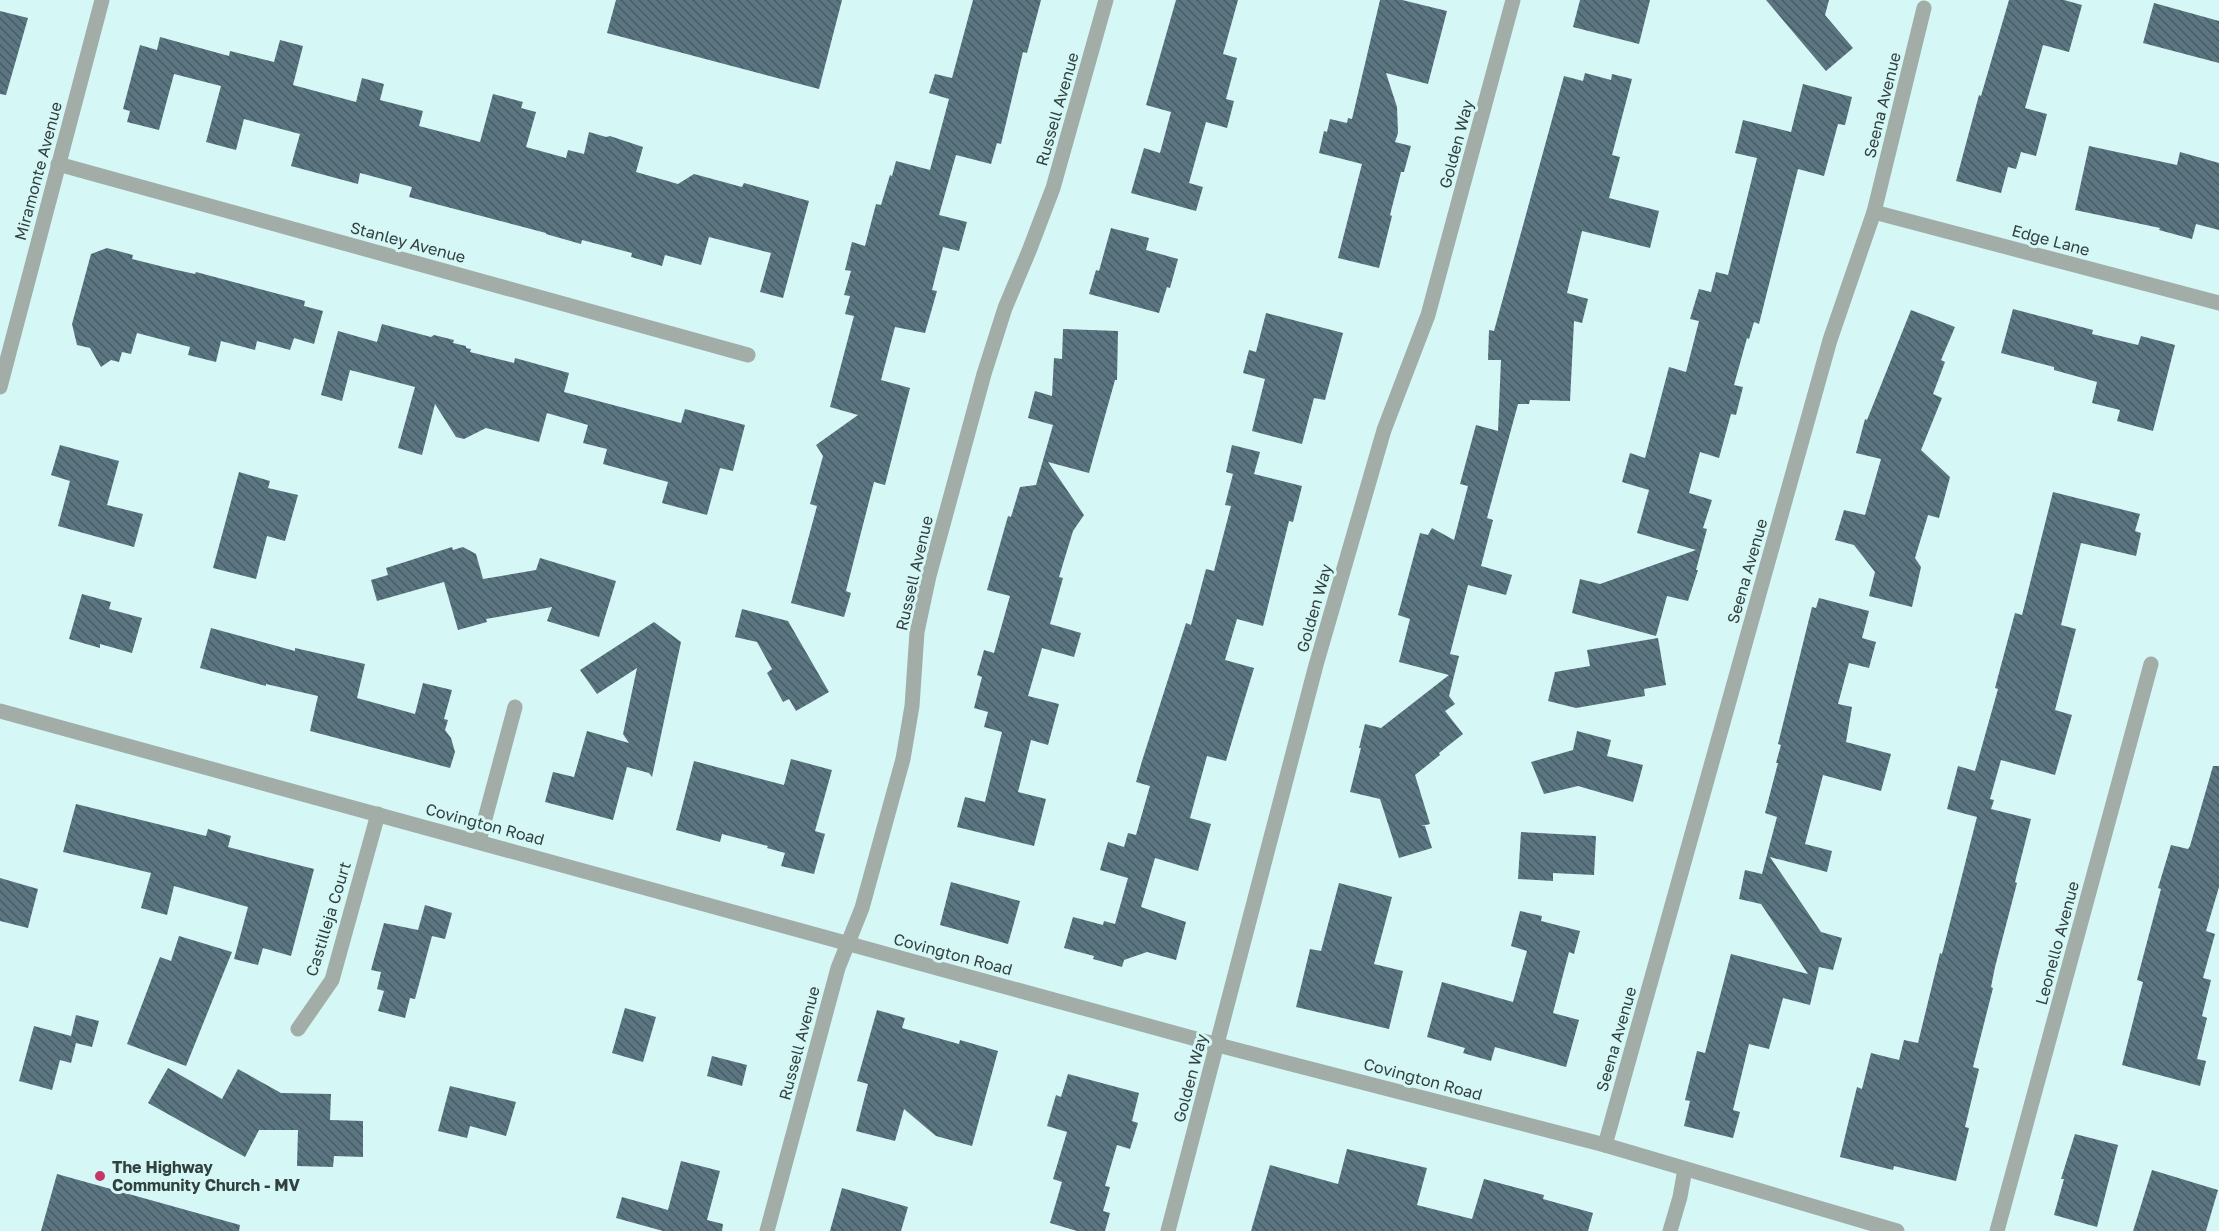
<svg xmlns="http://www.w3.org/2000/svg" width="2219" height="1231" font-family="'Golos Text',sans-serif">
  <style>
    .building { fill: url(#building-back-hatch) }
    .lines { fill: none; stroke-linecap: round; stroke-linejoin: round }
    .minor { stroke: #a2ada7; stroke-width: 15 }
    .tertiary { stroke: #a2ada7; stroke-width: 15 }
    .poi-dot { fill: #c43767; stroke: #d5f7f6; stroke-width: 2 }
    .labels { text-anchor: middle; stroke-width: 6; stroke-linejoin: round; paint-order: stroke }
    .street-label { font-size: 16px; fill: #32403f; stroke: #d5f7f6 }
    .poi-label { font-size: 16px; font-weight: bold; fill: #32403f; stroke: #d5f7f6; text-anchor: start }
  </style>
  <defs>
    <pattern id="building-back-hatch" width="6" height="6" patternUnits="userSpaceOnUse" patternTransform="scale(1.5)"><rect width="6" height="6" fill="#5b7581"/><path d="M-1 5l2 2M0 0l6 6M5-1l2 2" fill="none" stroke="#485c66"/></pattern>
  </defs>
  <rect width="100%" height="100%" fill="#d5f7f6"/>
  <g class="building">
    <path d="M616,0H842L819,89L607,33Z"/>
    <path d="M973,0H1041L1027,53L1023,52L1001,144L997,143L991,164L956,155L939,215L967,222L959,251L943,247L932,290L937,291L925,333L895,327L881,380L910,388L885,485L874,482L846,591L851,593L844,617L791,603L817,506L810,504L823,456L816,445L858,415L830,407L854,316L845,314L850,296L844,295L851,271L845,270L852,242L865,246L876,204L881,205L890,175L892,176L896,161L930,170L949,99L929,93L935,74L952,78Z"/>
    <path d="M1176,0H1238L1223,54L1237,58L1226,99L1234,101L1227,128L1206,122L1189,183L1203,187L1196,211L1131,193L1144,148L1160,153L1171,112L1146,105Z"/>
    <path d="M1380,0H1402L1447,11L1428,84L1386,73L1397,107L1398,133L1395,142L1411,146L1404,172H1401L1390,215L1392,216L1379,268L1338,258L1362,164L1319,153L1324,131L1327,132L1330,119L1347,123L1348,118L1352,119Z"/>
    <path d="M1580,0H1650L1639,44L1573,27Z"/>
    <path d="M1766,0H1829L1825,15L1853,48L1826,71Z"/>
    <path d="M2009,0H2064L2082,5L2069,52L2043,45L2025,108L2047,114L2036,156L2021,152L2016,169L2008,167L2001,193L1956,181L1979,95L1981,96Z"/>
    <path d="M2154,3L2219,21V63L2143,43Z"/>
    <path d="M0,11L28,18L6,95L0,94Z"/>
    <path d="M160,37L229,56L230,51L274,62L280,40L303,46L293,85L356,102L362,78L384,84L380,100L423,111L419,126L480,142L493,94L523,102L521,108L536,112L526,147L566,158L568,150L584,154L589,132L606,137L610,136L643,147L636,172L678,184L694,174L742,187L744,183L809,201L783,298L760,292L771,253L709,237L701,265L665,255L662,266L631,257L632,253L582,240L581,244L546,234V233L409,197L412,187L360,173L358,184L291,166L300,134L244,119L236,150L206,142L221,86L174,74L159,130L127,122L130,111L123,109L140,45L157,50Z"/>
    <path d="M1585,73L1611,80L1612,74L1632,79L1612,155L1620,157L1609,198L1659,211L1650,248L1582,231L1567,293L1588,299L1582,323L1574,321L1570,401L1530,400L1529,404H1518L1487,518L1493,520L1481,566L1512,575L1506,595L1468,585L1450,654L1459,656L1449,696L1455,704L1445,711L1463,734L1439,753L1440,755L1415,775L1430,824L1421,826H1425L1432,848L1399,858L1380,799L1350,792L1361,748H1359L1365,724L1381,728L1449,675L1399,662L1410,619L1398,615L1420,533L1428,535L1432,528L1454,540L1468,486L1460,484L1476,425L1498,431L1501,360H1488L1489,330L1494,331L1564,76L1583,81Z"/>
    <path d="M1803,84L1852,97L1845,125L1838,124L1824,176L1798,169L1759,324L1754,322L1749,339L1747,338L1734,385L1743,387L1736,415L1731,414L1719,458L1700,452L1689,493L1712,500L1703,528L1707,529L1696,570H1698L1688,601L1667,596L1656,636L1572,613L1580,579L1600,584L1696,550L1637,533L1649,490L1622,482L1630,453L1645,458L1669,367L1686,372L1699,321L1690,319L1699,289L1711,292L1716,272L1728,275L1757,158L1735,153L1743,120L1791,132Z"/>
    <path d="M2089,146L2177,165L2180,152L2219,163V230L2196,224L2192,239L2159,230L2160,228L2075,210Z"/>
    <path d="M1111,228L1149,238L1146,250L1178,259L1170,288L1167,287L1159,313L1089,294L1096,270L1099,271Z"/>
    <path d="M107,248L133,255L132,259L172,269L195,274L196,272L305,301L304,306L323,311L314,344L294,338L290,350L257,341L255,350L221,341L216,362L188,355L190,347L137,333L131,354L122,352L119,362L111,360L101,367L90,348L77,345L72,324L91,254Z"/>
    <path d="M2013,309L2093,330L2092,334L2138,345L2141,336L2175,345L2153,431L2117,421L2120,410L2092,403L2097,382L2054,370V367L2001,353Z"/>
    <path d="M1911,310L1955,327L1941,360L1945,362L1933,394L1942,398L1921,450L1950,477L1939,518L1928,515L1915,558L1921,567L1912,607L1869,596L1875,572L1854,545L1835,540L1844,510L1865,515L1881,459L1856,453L1865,419L1867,420Z"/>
    <path d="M1266,313L1343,333L1325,400L1314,398L1302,444L1252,431L1265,379L1243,373L1249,350L1256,352Z"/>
    <path d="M382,324L431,337L434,335L454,340L453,343L466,346V348L471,349L470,352L514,363L515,358L569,373L564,392L681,423L685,409L745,425L733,471L720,468L707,515L662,503L668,482L603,464L607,449L583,443L588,425L547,413L539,442L486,428L464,439L456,437L435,404L422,455L398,448L415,387L350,370L342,401L321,395L338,331L377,342Z"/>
    <path d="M1063,329L1118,331L1117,380H1115L1089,473L1048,462L1084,515L1073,531L1059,577L1063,578L1050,624L1081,633L1074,657L1042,648L1028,696L1059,704L1048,745L1031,740L1018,792L1046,799L1034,846L957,827L965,797L985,802L1002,732L984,727L988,712L974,708L982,677L977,675L984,650L994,653L1010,596L987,590L1008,516L1011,517L1020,487L1036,485L1053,425L1028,418L1035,391L1052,396L1054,358L1062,359Z"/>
    <path d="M60,445L119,461L107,505L143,514L134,547L58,526L70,481L51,475Z"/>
    <path d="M1232,445L1260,452L1254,474L1302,486L1293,522L1289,521L1263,626L1237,619L1225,660L1254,668L1226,761L1207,756L1190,818L1211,824L1198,871L1155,858L1141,907L1186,922L1176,960L1147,952L1124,960L1122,967L1093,959L1094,956L1064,948L1073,917L1103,925L1104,921L1115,924L1128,878L1100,870L1108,842L1124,847L1128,833L1136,835L1150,786L1136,782L1142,761L1186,623L1191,625L1206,569L1214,571L1231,506L1225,505L1233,474L1226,472Z"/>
    <path d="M239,472L270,481L268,488L298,495L285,541L267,536L256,579L213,568Z"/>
    <path d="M2053,492L2140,514L2135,531L2141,533L2136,556L2081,543L2061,625L2076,629L2055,710L2072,715L2055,775L2001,760L1990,799L1994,800L1991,809L2031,819L2015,882L2017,883L1995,967L1991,987L1993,988L1973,1067L1979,1069L1965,1127L1969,1128L1956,1181L1894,1166L1893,1170L1840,1157L1857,1087L1862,1089L1871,1053L1899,1060L1904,1040L1918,1043L1940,953L1942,954L1977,817L1947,809L1958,766L1975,771L1998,689L1995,688L2015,613L2022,615Z"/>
    <path d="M452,547L453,550L463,547L476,554L483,579L536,570L540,558L616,581L599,637L547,621L552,607L486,619L487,622L458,630L444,582L377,601L371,580L388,575L386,568Z"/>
    <path d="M82,594L111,602L109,609L142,618L132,653L100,644V648L69,639Z"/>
    <path d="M1819,598L1869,611L1862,638L1876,642L1869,668L1849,663L1838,704L1852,707L1846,742L1891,754L1881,791L1823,775L1805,844L1832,851L1827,872L1770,857L1821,932L1842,938L1833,970L1819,967L1810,1005L1783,998L1769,1049L1749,1044L1733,1110L1740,1112L1733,1138L1684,1126L1690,1101L1685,1100L1697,1051L1705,1053L1731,954L1808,974L1761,904L1739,899L1745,870L1762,874L1777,817L1765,813L1778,763H1776L1781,745L1778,744L1812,607L1816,608Z"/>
    <path d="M742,609L788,621L829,692L796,711L789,699L783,702L767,673L772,669L757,642L735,637Z"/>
    <path d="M654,622L681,642L652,777L649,773L627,767L613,820L545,802L553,772L574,777L587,731L629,743L623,734L637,668L597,694L580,670Z"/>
    <path d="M211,628L295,651V648L365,664L357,698L415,714L423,683L452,690L444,719L448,720L445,730L451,738L455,752L450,768L310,731L318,696L266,684V686L200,668Z"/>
    <path d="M1658,638L1666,685L1644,689L1645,696L1576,708L1548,701L1555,672L1590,666L1587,650Z"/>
    <path d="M1577,731L1611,740L1607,756L1643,765L1633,802L1578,786L1544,794L1531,762L1573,750Z"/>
    <path d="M791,759L832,770L815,831L825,834L814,874L781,866L785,853L767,848L768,846L722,834L720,842L676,830L694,761L784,785Z"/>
    <path d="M2213,766H2219V887L2206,931L2215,934L2203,978L2211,980L2202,1016L2207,1018L2197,1059L2206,1061L2200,1086L2122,1065L2143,982L2137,980L2161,889L2158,888L2171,845L2188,849L2190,846Z"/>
    <path d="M76,804L206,836L208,829L231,836L228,847L314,869L291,956L263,948L258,965L234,959L248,907L174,886L167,915L141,908L151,873L63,852Z"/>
    <path d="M1521,832L1596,836L1594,875L1553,873V881L1518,879Z"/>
    <path d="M0,878L38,889L28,928L0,921Z"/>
    <path d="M951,882L1020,901L1008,944L940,925Z"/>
    <path d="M1339,883L1392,897L1374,964L1403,971L1389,1029L1296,1007L1310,949L1321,951Z"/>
    <path d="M425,905L452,913L445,939L432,936L415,999L410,998L405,1018L378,1011L384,991L377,989L381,972L371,970L384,923L418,930Z"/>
    <path d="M1520,911L1542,916L1541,921L1580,931L1574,954L1569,952L1553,1013L1579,1020L1566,1067L1495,1047L1491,1061L1463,1053L1465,1048L1427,1037L1442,982L1513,1002L1527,951L1511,946Z"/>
    <path d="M179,936L232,952L186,1066L127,1044L160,957L171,961Z"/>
    <path d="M625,1008L656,1017L643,1062L612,1053Z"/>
    <path d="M877,1010L905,1018L902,1028L959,1044L960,1040L998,1051L972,1146L936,1136L904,1109L895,1141L856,1131L868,1084L857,1081Z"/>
    <path d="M76,1015L99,1021L92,1047L76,1043L71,1063L60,1060L52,1090L19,1081L34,1026L71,1036Z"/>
    <path d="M712,1056L747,1065L742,1086L707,1076Z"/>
    <path d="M168,1068L222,1099L238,1069L281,1093L331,1094L330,1120L363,1121V1157L334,1156L333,1167L297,1166L298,1130H259L245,1157L148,1103Z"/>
    <path d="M1068,1074L1139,1093L1132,1121L1138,1123L1130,1149L1117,1145L1105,1186L1110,1187L1103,1211L1110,1213L1105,1231H1077L1050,1223L1062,1182L1053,1179L1067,1132L1047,1126L1056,1095L1061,1097Z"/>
    <path d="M450,1086L516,1102L506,1136L470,1126L467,1138L438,1131Z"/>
    <path d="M2075,1134L2118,1145L2097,1227L2054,1215L2064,1179H2061Z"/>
    <path d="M1347,1149L1427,1168L1417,1205L1472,1219L1484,1179L1544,1195L1543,1199L1593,1213L1588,1231H1251L1270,1165L1338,1184Z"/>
    <path d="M681,1161L720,1171L707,1220L723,1224L722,1231H663L616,1218L622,1197L668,1210Z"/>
    <path d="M2152,1170L2218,1190L2206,1231H2133Z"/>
    <path d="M57,1174L240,1225L239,1231H41Z"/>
    <path d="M842,1188L908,1207L901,1231H830Z"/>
  </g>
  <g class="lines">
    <g class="minor">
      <path d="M58,164L748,355"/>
      <path d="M1874,212L2219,303"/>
      <path d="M0,711L1218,1045L1605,1145L1897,1231"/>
      <path d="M479,841L515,707"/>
      <path d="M298,1029L332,980L378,814"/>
      <path d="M1605,1145L1830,340L1874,212L1924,8"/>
      <path d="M767,1231L838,968L862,908L903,759L912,706L917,632L929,576L984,374L1005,308L1029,251L1053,188L1106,0"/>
      <path d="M1168,1231L1316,665L1384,430L1428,315L1513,0"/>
      <path d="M1670,1231L1680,1197L1685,1169"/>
      <path d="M1997,1231L2151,664"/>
    </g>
    <path class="tertiary" d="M0,387L102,0"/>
  </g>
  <circle class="poi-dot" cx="100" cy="1176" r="6"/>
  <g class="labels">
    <g class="street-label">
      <text transform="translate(1882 105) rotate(-76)" y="6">Seena Avenue</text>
      <text transform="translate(1057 109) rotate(-74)" y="6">Russell Avenue</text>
      <text transform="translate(1456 144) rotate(-75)" y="6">Golden Way</text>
      <text transform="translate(38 171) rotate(-75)" y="6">Miramonte Avenue</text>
      <text transform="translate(2051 240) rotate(15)" y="6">Edge Lane</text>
      <text transform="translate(408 242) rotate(15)" y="6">Stanley Avenue</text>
      <text transform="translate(1747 571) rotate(-74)" y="6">Seena Avenue</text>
      <text transform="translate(914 573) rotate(-77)" y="6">Russell Avenue</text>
      <text transform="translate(1314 608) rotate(-74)" y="6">Golden Way</text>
      <text transform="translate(485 824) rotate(15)" y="6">Covington Road</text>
      <text transform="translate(328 919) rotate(-73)" y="6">Castilleja Court</text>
      <text transform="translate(2057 943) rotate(-75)" y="6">Leonello Avenue</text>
      <text transform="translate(953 954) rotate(15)" y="6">Covington Road</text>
      <text transform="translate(1616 1039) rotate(-74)" y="6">Seena Avenue</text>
      <text transform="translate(799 1043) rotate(-75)" y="6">Russell Avenue</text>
      <text transform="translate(1190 1078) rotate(-75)" y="6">Golden Way</text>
      <text transform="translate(1423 1079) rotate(15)" y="6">Covington Road</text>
    </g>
    <g class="poi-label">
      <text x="112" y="1173">The Highway<tspan x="112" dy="18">Community Church - MV</tspan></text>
    </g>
  </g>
</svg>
